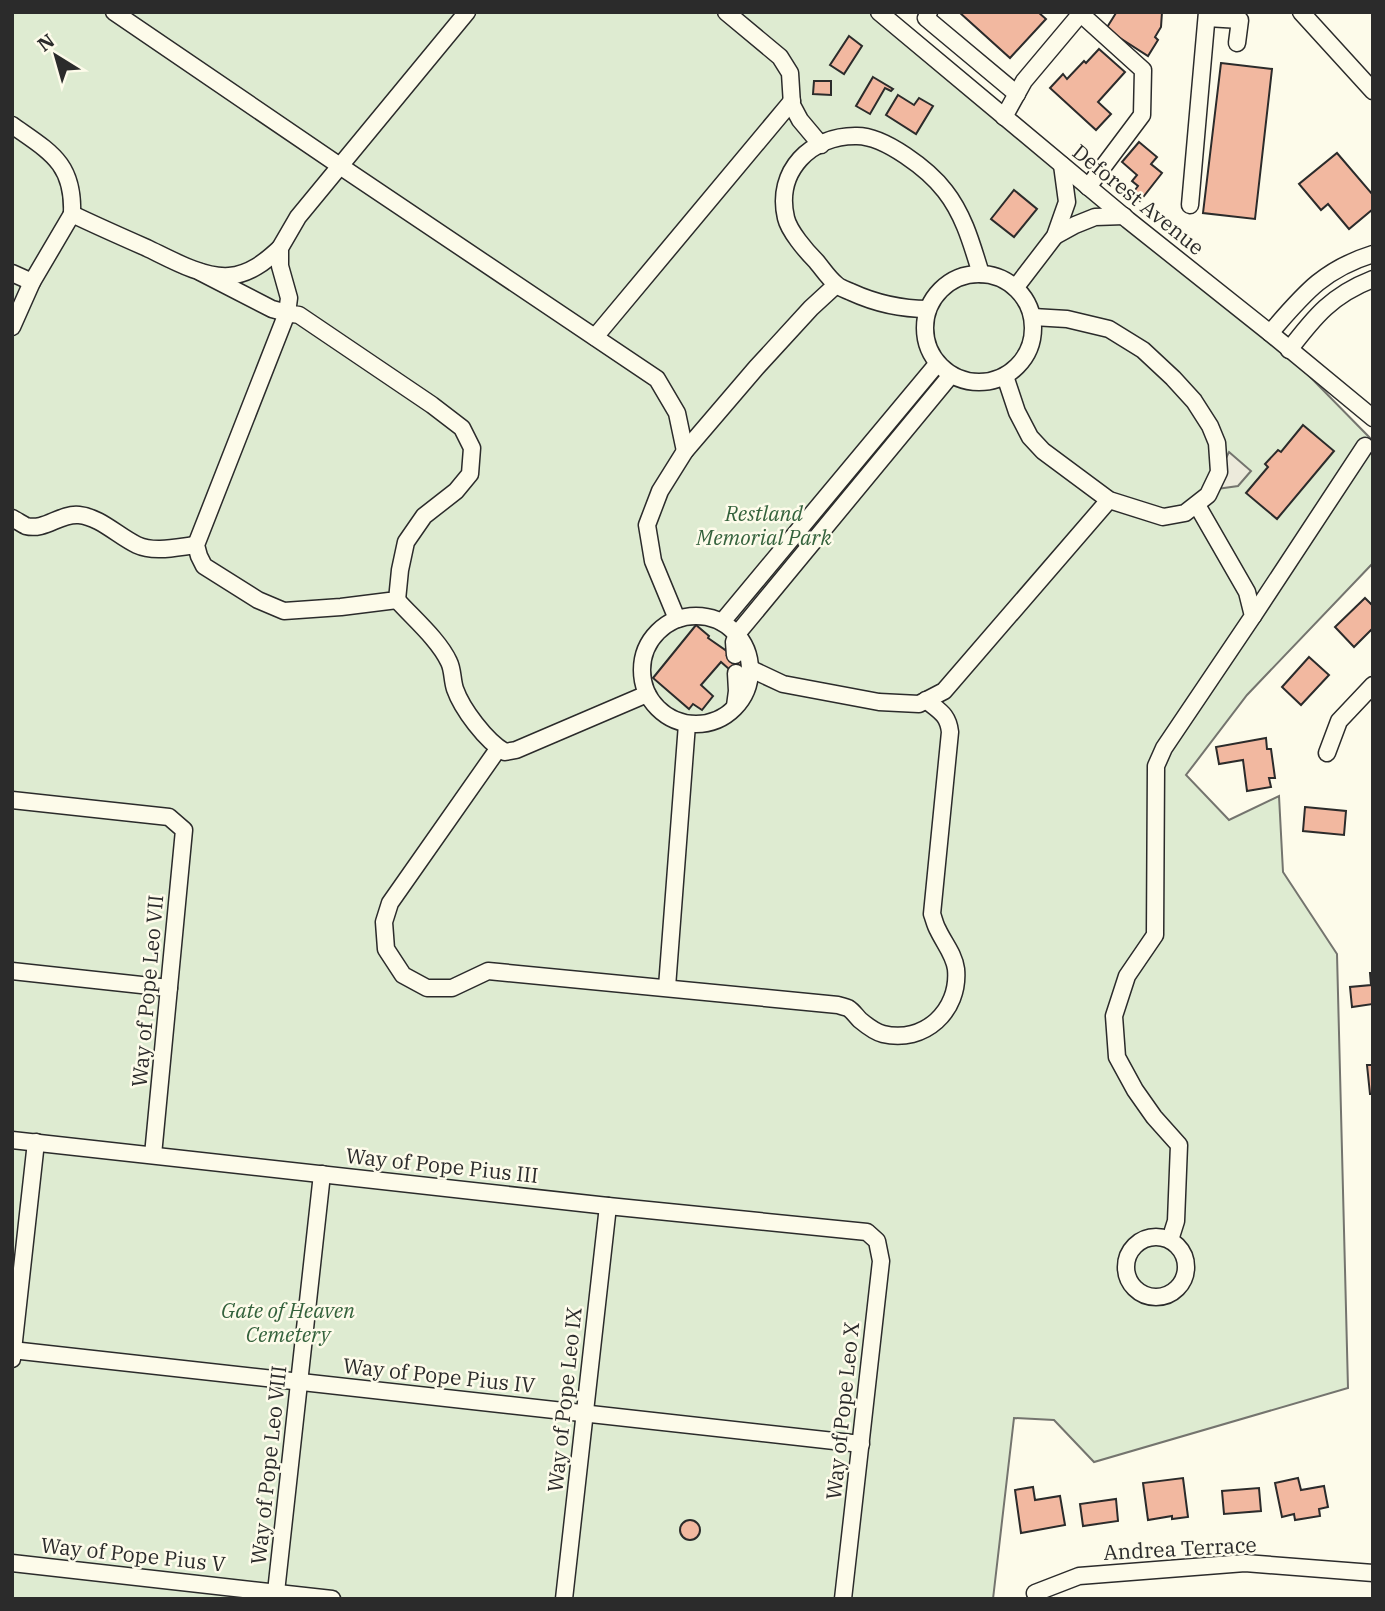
<svg xmlns="http://www.w3.org/2000/svg" width="1385" height="1611" font-family="'IBM Plex Serif',serif">
  <style>
    .green { fill: #deebd1; stroke: #74746e; stroke-width: 2 }
    .parking { fill: #eceadb; stroke: #74746e; stroke-width: 2 }
    .building { fill: #f2b8a0; stroke: #2b2b2b; stroke-width: 2 }
    .lines { fill: none; stroke-linecap: round; stroke-linejoin: round }
    .minor-casing { stroke: #2b2b2b; stroke-width: 19 }
    .minor { stroke: #fdfbea; stroke-width: 16 }
    .labels { text-anchor: middle; stroke-width: 5; stroke-linejoin: round; paint-order: stroke }
    .street-label { font-size: 21px; fill: #2b2b2b; stroke: #fdfbea }
    .park-label { font-size: 21px; font-style: italic; fill: #34623c; stroke: #fdfbea }
  </style>
  <rect width="100%" height="100%" fill="#fdfbea"/>
  <path class="green" d="M12,12H883L1259,325L1373,441V563L1247,695L1186,775L1229,820L1279,796L1283,872L1337,954L1348,1388L1094,1462L1054,1420L1014,1418L993,1599H12Z"/>
  <path class="parking" d="M1229,452L1251,471L1238,486L1210,490Z"/>
  <g class="building">
    <path d="M959,12H1038L1046,19L1010,58Z"/>
    <path d="M1115,12H1162L1161,27L1155,37L1158,40L1148,56L1106,29L1116,13Z"/>
    <path d="M849,36L862,46L844,74L830,65Z"/>
    <path d="M1099,49L1125,72L1098,102L1111,114L1096,130L1050,88L1063,74L1067,79L1084,61L1086,63Z"/>
    <path d="M1221,63L1272,69L1255,219L1203,213Z"/>
    <path d="M873,77L893,89L891,91L885,88L870,114L856,106Z"/>
    <path d="M814,81H831V95L813,94Z"/>
    <path d="M898,95L914,105L919,98L933,106L916,134L886,115Z"/>
    <path d="M1139,142L1157,157L1151,164L1162,173L1140,201L1132,194L1138,186L1132,181L1137,175L1122,162Z"/>
    <path d="M1337,153L1373,195V209L1349,229L1328,204L1321,210L1299,184Z"/>
    <path d="M1014,190L1037,209L1014,237L991,219Z"/>
    <path d="M1303,425L1334,451L1277,519L1246,493L1268,467L1265,464L1278,450L1281,452Z"/>
    <path d="M1365,598L1373,606V628L1354,647L1335,627Z"/>
    <path d="M696,625L709,636L708,638L728,652L727,655H740L742,672L730,673L729,669L721,662L701,685L713,696L702,710L693,704L689,709L653,678Z"/>
    <path d="M1309,657L1329,675L1301,705L1282,687Z"/>
    <path d="M1266,738L1267,749H1271L1275,778H1269L1271,787L1247,791L1243,760L1219,764L1216,747Z"/>
    <path d="M1305,807L1346,811L1344,835L1303,831Z"/>
    <path d="M1370,973H1373V1004L1352,1007L1350,987L1371,985Z"/>
    <path d="M1367,1065H1373V1094H1370Z"/>
    <path d="M1183,1478L1188,1517L1172,1519V1516L1148,1520L1143,1483Z"/>
    <path d="M1298,1478L1301,1490L1324,1486L1328,1507L1319,1509L1320,1516L1295,1520L1294,1514L1282,1517L1275,1483Z"/>
    <path d="M1033,1487L1035,1500L1060,1496L1065,1525L1021,1533L1015,1490Z"/>
    <path d="M1259,1488L1261,1511L1224,1514L1222,1491Z"/>
    <path d="M1116,1499L1118,1521L1083,1526L1080,1504Z"/>
    <circle cx="690" cy="1530" r="10"/>
  </g>
  <g class="lines">
    <defs>
      <g id="minor">
        <path d="M114,12L340,166L467,12"/>
        <path d="M726,12L780,57L790,73L792,105L800,120L821,145"/>
        <path d="M879,12L1128,220L1270,333L1373,418"/>
        <path d="M929,12L926,18L1017,94"/>
        <path d="M1301,12L1373,91"/>
        <path d="M1081,14L1143,70L1142,115L1088,187"/>
        <path d="M1207,18L1240,20L1237,43"/>
        <path d="M1004,117L1024,81L1082,12"/>
        <path d="M12,125C50,152 74,163 72,214"/>
        <path d="M1190,205L1207,12"/>
        <path d="M1055,236L1075,225L1095,217L1124,216"/>
        <path d="M200,272L272,309L287,313L196,545L199,556L204,566L258,600L284,611L341,607L397,600L400,570L406,542L424,516L456,491L470,474L472,448L462,428L432,405L299,315L287,313L289,298L280,266V248L298,217L340,166L657,379L677,413L685,451"/>
        <path d="M12,273L32,282"/>
        <circle cx="979" cy="328" r="54"/>
        <path d="M1016,287L1055,236L1067,202L1062,165"/>
        <path d="M928,309C901,309 875,303 851,292C847,290 840,288 837,285C829,279 822,268 816,261C806,251 789,231 786,218C775,171 811,135 857,136C885,136 929,170 945,191C964,215 972,245 981,274"/>
        <path d="M12,327L32,282L72,214C97,226 122,237 147,248C170,259 203,278 229,276C250,274 265,262 280,248"/>
        <path d="M1270,333C1303,295 1322,270 1373,254"/>
        <path d="M595,337L792,101"/>
        <path d="M1289,350C1315,316 1332,295 1373,279"/>
        <path d="M1005,376L1017,412L1030,437L1043,451L1109,500L1163,517L1185,513L1208,495L1219,472L1217,443L1210,426L1194,401L1173,378L1143,350L1109,329L1067,319L1033,317"/>
        <path d="M12,518C16,520 22,524 26,526C45,531 60,513 79,515C100,517 118,536 137,545C154,553 178,547 196,545"/>
        <path d="M397,600C413,618 439,640 449,662C453,670 452,680 455,689C462,709 486,741 505,752L516,750L647,694"/>
        <circle cx="696" cy="670" r="54"/>
        <path d="M1253,616L1365,446"/>
        <path d="M677,619L653,561L647,525L660,491L685,451L756,368L811,308L836,285"/>
        <path d="M722,622L937,364"/>
        <path d="M735,655L734,642L737,634L951,375"/>
        <path d="M751,669L783,684L879,702L919,704L944,691L1109,500"/>
        <path d="M735,706L737,691L736,673"/>
        <path d="M498,749L390,903L384,922L386,949L403,975L427,988H452L488,971L838,1005C841,1006 845,1007 848,1008C853,1011 856,1016 860,1020C866,1025 875,1032 883,1034C924,1044 960,1011 956,969C954,954 944,943 938,930C935,925 934,919 932,914L950,732C948,714 939,711 926,700"/>
        <path d="M1327,753L1339,721L1373,685"/>
        <path d="M12,800L169,817L184,830L153,1155"/>
        <path d="M12,971L169,988"/>
        <path d="M667,987L687,724"/>
        <path d="M12,1140L608,1206L867,1232L877,1241L881,1261L843,1599"/>
        <circle cx="1156" cy="1267" r="30"/>
        <path d="M1170,1240L1176,1221L1179,1145L1154,1117L1135,1090L1117,1057L1114,1016L1127,976L1155,935L1156,766L1164,748L1253,616L1247,592L1197,505"/>
        <path d="M12,1350L861,1444"/>
        <path d="M12,1359L36,1142"/>
        <path d="M12,1563L332,1599"/>
        <path d="M276,1592L322,1174"/>
        <path d="M1035,1593L1079,1576L1245,1563L1373,1573"/>
        <path d="M564,1599L608,1206"/>
      </g>
    </defs>
    <use href="#minor" class="minor-casing"/>
    <use href="#minor" class="minor"/>
  </g>
  <g class="labels">
    <g class="street-label">
      <text transform="translate(1138 200) rotate(39)" y="7">Deforest Avenue</text>
      <text transform="translate(148 991) rotate(-85)" y="7">Way of Pope Leo VII</text>
      <text transform="translate(442 1166) rotate(6)" y="7">Way of Pope Pius III</text>
      <text transform="translate(439 1376) rotate(6)" y="7">Way of Pope Pius IV</text>
      <text transform="translate(565 1400) rotate(-84)" y="7">Way of Pope Leo IX</text>
      <text transform="translate(843 1411) rotate(-84)" y="7">Way of Pope Leo X</text>
      <text transform="translate(269 1465) rotate(-84)" y="7">Way of Pope Leo VIII</text>
      <text transform="translate(1180 1549) rotate(-3)" y="7">Andrea Terrace</text>
      <text transform="translate(133 1555) rotate(6)" y="7">Way of Pope Pius V</text>
    </g>
    <g class="park-label">
      <text x="764" y="521">Restland<tspan x="764" dy="24">Memorial Park</tspan></text>
      <text x="288" y="1318">Gate of Heaven<tspan x="288" dy="24">Cemetery</tspan></text>
    </g>
  </g>
  <rect width="1385" height="1611" fill="none" stroke="#2b2b2b" stroke-width="28"/>
  <g transform="translate(56 56) rotate(323)" stroke="#fdfbea" stroke-width="5" paint-order="stroke">
  <path d="M0-5L12 26L0 18L-12 26Z" fill="#2b2b2b"/>
  <text y="-10" font-size="19" font-weight="bold" text-anchor="middle" fill="#2b2b2b">N</text>
  </g>
</svg>
